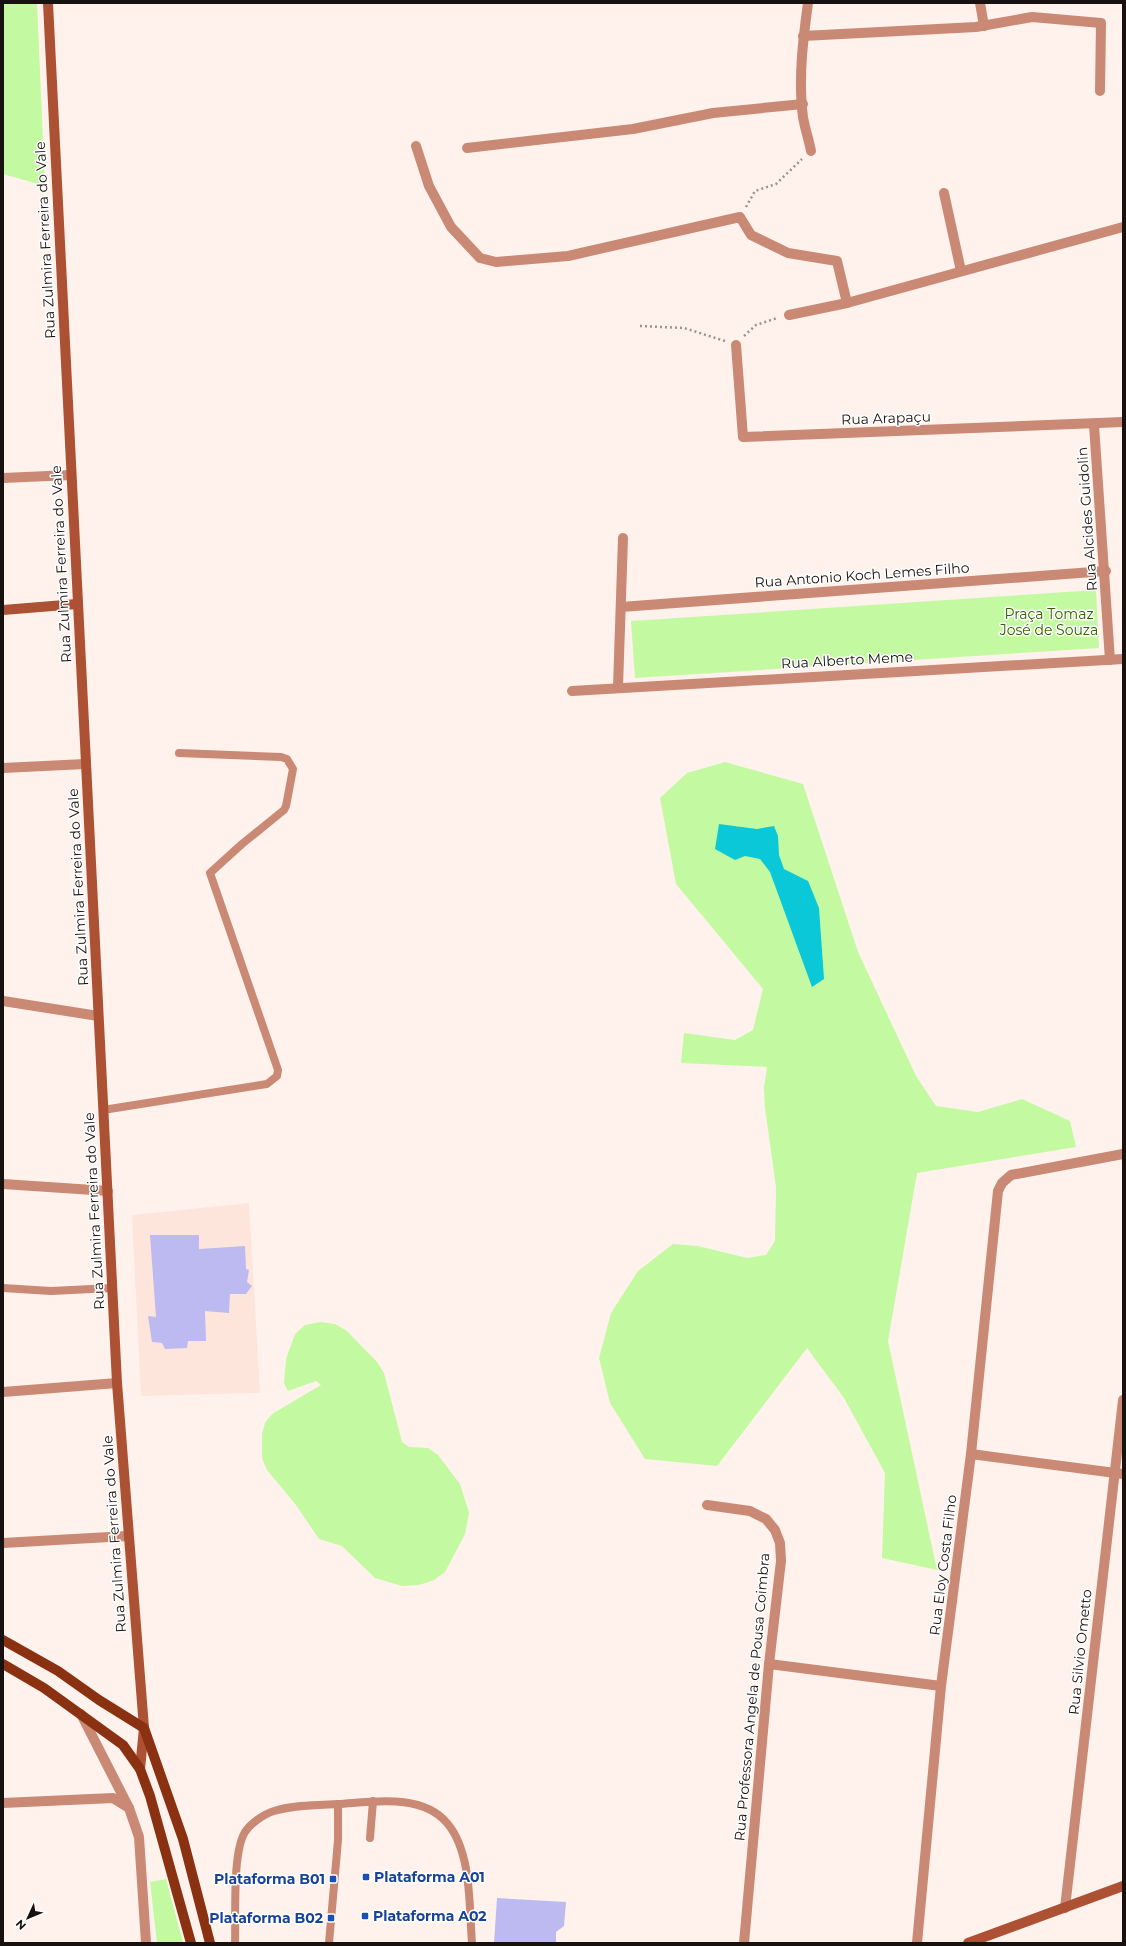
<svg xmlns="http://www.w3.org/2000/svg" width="1126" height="1946" font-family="Montserrat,sans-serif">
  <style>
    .built { fill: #fee5db }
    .green { fill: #c3f9a0 }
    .water { fill: #0bc8d8 }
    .building { fill: #bcbaf1 }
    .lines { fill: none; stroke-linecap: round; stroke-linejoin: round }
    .path { stroke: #9c938e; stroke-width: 2.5; stroke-dasharray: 2 3; stroke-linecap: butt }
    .lane { stroke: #c98974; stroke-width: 8 }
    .street { stroke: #c98974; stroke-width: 10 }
    .secondary { stroke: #ad5134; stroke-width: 10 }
    .primary { stroke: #8a3112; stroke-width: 10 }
    .transit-dot { fill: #1a4fb4; stroke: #fff; stroke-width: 1.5 }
    .labels { text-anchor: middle; stroke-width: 3; stroke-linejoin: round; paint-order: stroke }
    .street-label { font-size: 14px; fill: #17120f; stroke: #fff }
    .park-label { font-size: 14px; fill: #336100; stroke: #fff }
    .transit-label { font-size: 14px; font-weight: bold; fill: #164399; stroke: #fff; text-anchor: start }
  </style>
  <rect width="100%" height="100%" fill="#fff2ec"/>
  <path class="built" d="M249,1203L260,1393L141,1396L132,1215Z"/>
  <g class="green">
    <path d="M3,3H37L45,186L3,174Z"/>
    <path d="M1096,590L1099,648L635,678L631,621Z"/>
    <path d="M725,762L803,784L858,952L916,1076L936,1106L978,1112L1022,1099L1070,1121L1076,1147L917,1173L888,1341L937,1570L882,1558L885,1473L844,1398L807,1348L717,1466L645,1459L610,1403L599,1358L611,1313L638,1271L673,1244L698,1246L747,1258L766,1255L775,1241L776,1187L765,1108L764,1088L767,1067L681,1063L684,1033L735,1040L753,1030L763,989L676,884L660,798L687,773Z"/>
    <path d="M321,1322L335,1324L347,1331L377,1362L384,1373L402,1442L409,1447L428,1448L438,1455L460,1484L469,1513L465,1534L445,1572L434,1580L419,1585L402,1586L375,1578L342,1546L319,1539L296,1505L267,1470L262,1458V1434L265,1423L272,1414L321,1385L316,1381L288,1391L284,1383L286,1359L295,1334L305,1325Z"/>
    <path d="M166,1879L183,1943H157L150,1882Z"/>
  </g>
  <path class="water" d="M719,824L757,829L774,826L778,836L779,855L784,869L808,881L819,908L824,979L812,987L770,872L760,859L745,856L735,860L715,849Z"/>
  <g class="building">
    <path d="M150,1235H199V1249L245,1246L246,1269L249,1270L247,1282L252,1286L246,1294H230L229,1313L205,1311L206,1341H188L187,1348L165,1349L162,1343L152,1342L148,1316L156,1317Z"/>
    <path d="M497,1898L566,1902L564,1926L556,1932V1943H494Z"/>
  </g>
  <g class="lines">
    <g class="path">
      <path d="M746,207L755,191L776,184L802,159"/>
      <path d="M640,326L684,328L725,341"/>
      <path d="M744,336L756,325L777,318"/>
    </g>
    <g class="lane">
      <path d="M103,1110L267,1084L277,1076L278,1070L210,873L242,844L284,810L286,806L293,769L287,759L281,757L179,753"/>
      <path d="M3,1288L51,1291L112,1288"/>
      <path d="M370,1838L373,1801"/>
      <path d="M235,1943C236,1917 232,1853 245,1832C251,1823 264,1814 274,1811C293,1805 318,1805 338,1804C372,1802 422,1793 447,1823C472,1852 469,1907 472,1943"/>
      <path d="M329,1943L338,1840V1804"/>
    </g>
    <g class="street">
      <path d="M808,3C803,40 798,80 803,117C805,129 809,140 811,151"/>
      <path d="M980,3L984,26"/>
      <path d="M803,36L976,27L1032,17L1101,23L1100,91"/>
      <path d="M416,146L429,186L451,227L480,258L496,262L568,256L740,217L751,235L788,253L837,261L847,303"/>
      <path d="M467,148L633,129L713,113L803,104"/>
      <path d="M944,193L961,271"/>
      <path d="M789,315L847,303L1123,227"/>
      <path d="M736,345L743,437L1123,422"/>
      <path d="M1094,425L1110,660"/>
      <path d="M3,478L71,475"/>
      <path d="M621,607L1106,571"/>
      <path d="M618,687L623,538"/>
      <path d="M572,691L1123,659"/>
      <path d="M3,768L85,764"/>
      <path d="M3,1001L98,1016"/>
      <path d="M3,1184L108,1191"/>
      <path d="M3,1392L117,1383"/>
      <path d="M971,1454L1123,1474"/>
      <path d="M707,1505L750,1511L766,1519L775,1530L780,1543L781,1561L769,1664L744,1943"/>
      <path d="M3,1543L127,1536"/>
      <path d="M769,1664L941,1686"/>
      <path d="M81,1714L129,1808L139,1837L146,1943"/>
      <path d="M3,1803L113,1798L129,1808"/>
      <path d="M1065,1908L1123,1400"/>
      <path d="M917,1943L941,1686L971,1454L998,1191L1002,1183L1011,1175L1123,1154"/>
    </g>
    <g class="secondary">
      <path d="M48,3L117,1383L144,1728L140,1769"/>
      <path d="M3,610L77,604"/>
      <path d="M968,1943L1123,1886"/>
    </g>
    <g class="primary">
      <path d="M3,1640L58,1671L99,1700L144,1728L183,1839L210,1943"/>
      <path d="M3,1664L44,1688L123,1745L140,1769L150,1796L191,1943"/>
    </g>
  </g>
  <g class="transit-dot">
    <rect x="362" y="1873" width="8" height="8" rx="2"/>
    <rect x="329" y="1875" width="8" height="8" rx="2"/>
    <rect x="361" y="1912" width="8" height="8" rx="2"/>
    <rect x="327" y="1914" width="8" height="8" rx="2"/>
  </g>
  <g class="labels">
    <g class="street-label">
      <text transform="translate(45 240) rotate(-93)" y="5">Rua Zulmira Ferreira do Vale</text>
      <text transform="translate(886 418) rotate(-2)" y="5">Rua Arapaçu</text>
      <text transform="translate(1087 519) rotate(-94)" y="5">Rua Alcides Guidolin</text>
      <text transform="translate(61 564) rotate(-93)" y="5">Rua Zulmira Ferreira do Vale</text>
      <text transform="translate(862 575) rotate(-4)" y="5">Rua Antonio Koch Lemes Filho</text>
      <text transform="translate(847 660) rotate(-3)" y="5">Rua Alberto Meme</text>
      <text transform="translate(78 887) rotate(-93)" y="5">Rua Zulmira Ferreira do Vale</text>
      <text transform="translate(94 1211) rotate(-93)" y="5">Rua Zulmira Ferreira do Vale</text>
      <text transform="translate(114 1534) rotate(-94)" y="5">Rua Zulmira Ferreira do Vale</text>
      <text transform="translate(943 1565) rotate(-83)" y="5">Rua Eloy Costa Filho</text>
      <text transform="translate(1080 1652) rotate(-84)" y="5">Rua Silvio Ometto</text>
      <text transform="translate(752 1697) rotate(-85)" y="5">Rua Professora Angela de Pousa Coimbra</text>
    </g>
    <g class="park-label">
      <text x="1049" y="619">Praça Tomaz<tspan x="1049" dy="16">José de Souza</tspan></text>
    </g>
    <g class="transit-label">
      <text x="374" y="1882">Plataforma A01</text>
      <text x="325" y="1884" text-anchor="end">Plataforma B01</text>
      <text x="373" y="1921">Plataforma A02</text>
      <text x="323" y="1923" text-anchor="end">Plataforma B02</text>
    </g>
  </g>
  <rect width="1126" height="1946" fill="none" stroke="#17120f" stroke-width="8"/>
  <g transform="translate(28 1918) rotate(226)" stroke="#ffffff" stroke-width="3" paint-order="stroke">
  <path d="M0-3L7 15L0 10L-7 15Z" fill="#17120f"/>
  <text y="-6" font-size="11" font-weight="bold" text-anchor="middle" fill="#17120f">N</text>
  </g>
</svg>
